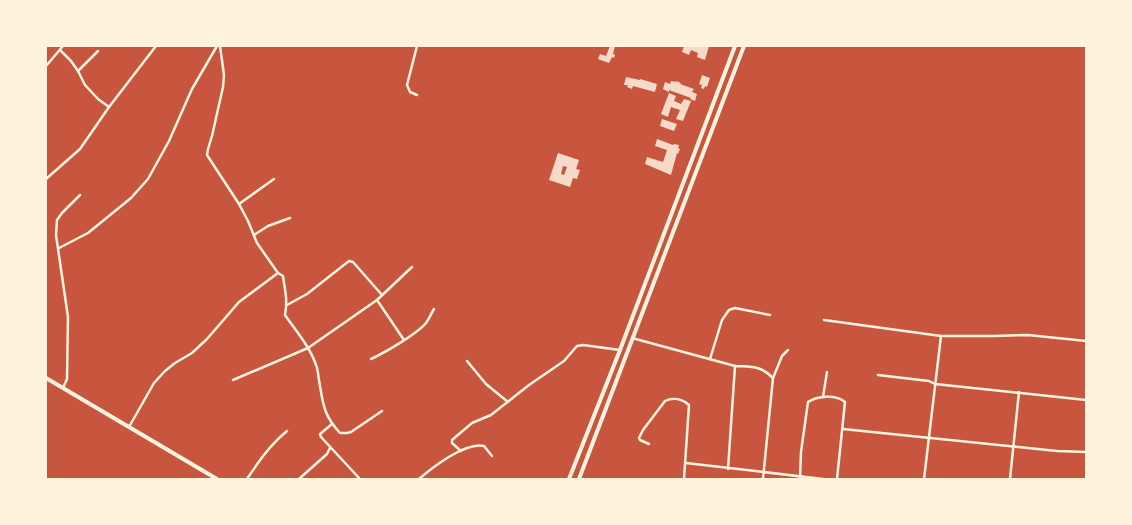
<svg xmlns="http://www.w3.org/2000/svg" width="1132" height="525" font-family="'Source Sans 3',sans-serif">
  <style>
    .building { fill: #f7dbc8; fill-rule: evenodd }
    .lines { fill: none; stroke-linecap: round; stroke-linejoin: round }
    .minor { stroke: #fff3e0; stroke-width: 2.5 }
    .trunk { stroke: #fff3e0; stroke-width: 4 }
  </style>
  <rect width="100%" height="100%" fill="#c8553d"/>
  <g class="building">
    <path d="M610,46H615L613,54L615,55L614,58L612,57L609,63L598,59L600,54L606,56Z"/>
    <path d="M684,46L701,47L709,46L705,60L697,57L698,53L691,50L689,55L682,52Z"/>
    <path d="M702,75L710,78L707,87L705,86L704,89L701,88L702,85L699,84Z"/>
    <path d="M626,77L640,80V79L657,84L655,92L633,86L632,89L627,87L628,85H624Z"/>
    <path d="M671,81L676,82V81L681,83L680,84L694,89L692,92L697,94L695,101L690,99L691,98L669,90V92L663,89L665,82L670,84Z"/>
    <path d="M669,93L676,96L674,101L681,104L684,99L691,101L683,121L676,119L680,110L671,107L668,117L661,114Z"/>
    <path d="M662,119L677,124L674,131L660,126Z"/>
    <path d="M657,139L673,145L674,144L679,145L678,148L680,149L678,154L677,153L671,175L645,164L647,157L663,162L667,150L655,146Z"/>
    <path d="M558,153L579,160L576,169L580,170L577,179L573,178L570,187L549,180ZM563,166L567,167L564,175L561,174Z"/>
  </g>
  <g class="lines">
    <g class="minor">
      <path d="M417,46L407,85L410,92L417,95"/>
      <path d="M60,50L71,61L78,71L85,85L98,99L109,107"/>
      <path d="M46,66L63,46"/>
      <path d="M78,71L98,51"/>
      <path d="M46,179L80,149L109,107L156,46"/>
      <path d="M239,204L274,179"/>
      <path d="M254,235L268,226L290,218"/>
      <path d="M59,248L88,233L131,198L148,179L169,141L192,89L217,46"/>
      <path d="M278,273L283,276C285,291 288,300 285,315C296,331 310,347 316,365C318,369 318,375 319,380C323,403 323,415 340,433H347L351,432L382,411"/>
      <path d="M377,300L404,340"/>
      <path d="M287,305L307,294L349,261L353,262L382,295"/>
      <path d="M824,320L941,336H994L1028,335L1086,341"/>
      <path d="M632,338L735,366"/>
      <path d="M371,359C384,353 417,334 426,323C429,319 431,314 434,309"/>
      <path d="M710,359L722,320L729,310L735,308L770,315"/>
      <path d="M467,361L486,384L508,402"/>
      <path d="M878,375L929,381L935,384L1086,400"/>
      <path d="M773,378L782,356L788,350"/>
      <path d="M233,380L308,348L377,300L412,267"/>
      <path d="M63,388L67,379L68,317L56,235L57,220L62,213L80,195"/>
      <path d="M823,397L827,372"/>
      <path d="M332,424L320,434L321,437L360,479"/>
      <path d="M129,427L154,383L165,371L175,363L192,353L207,339L239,302L278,273L257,243L248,221L239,204L207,155L208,149L212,136L223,87L224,75L220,46"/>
      <path d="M843,429L1057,451L1086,452"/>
      <path d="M649,444L640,440L639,438L643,430L665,401C673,397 682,399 689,405L684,479"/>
      <path d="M461,451L452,443V440L472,423L491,415L529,385L564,361L577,346L583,345L620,350"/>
      <path d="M686,463L823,479"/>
      <path d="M728,469L735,366C752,367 760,365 773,378L763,479"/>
      <path d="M247,479C259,461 270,445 287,431"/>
      <path d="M299,479L327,454L330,448"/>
      <path d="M419,479C433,467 465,442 484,446L492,456"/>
      <path d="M800,479L801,452L808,402C817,396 836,394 845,402L837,479"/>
      <path d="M924,479L941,336"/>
      <path d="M1010,479L1019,392"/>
    </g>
    <g class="trunk">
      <path d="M46,378L217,479"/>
      <path d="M569,479L620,350L735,46"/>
      <path d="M579,479L744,46"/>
    </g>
  </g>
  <rect width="1132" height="525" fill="none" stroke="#fff3e0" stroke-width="94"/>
</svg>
